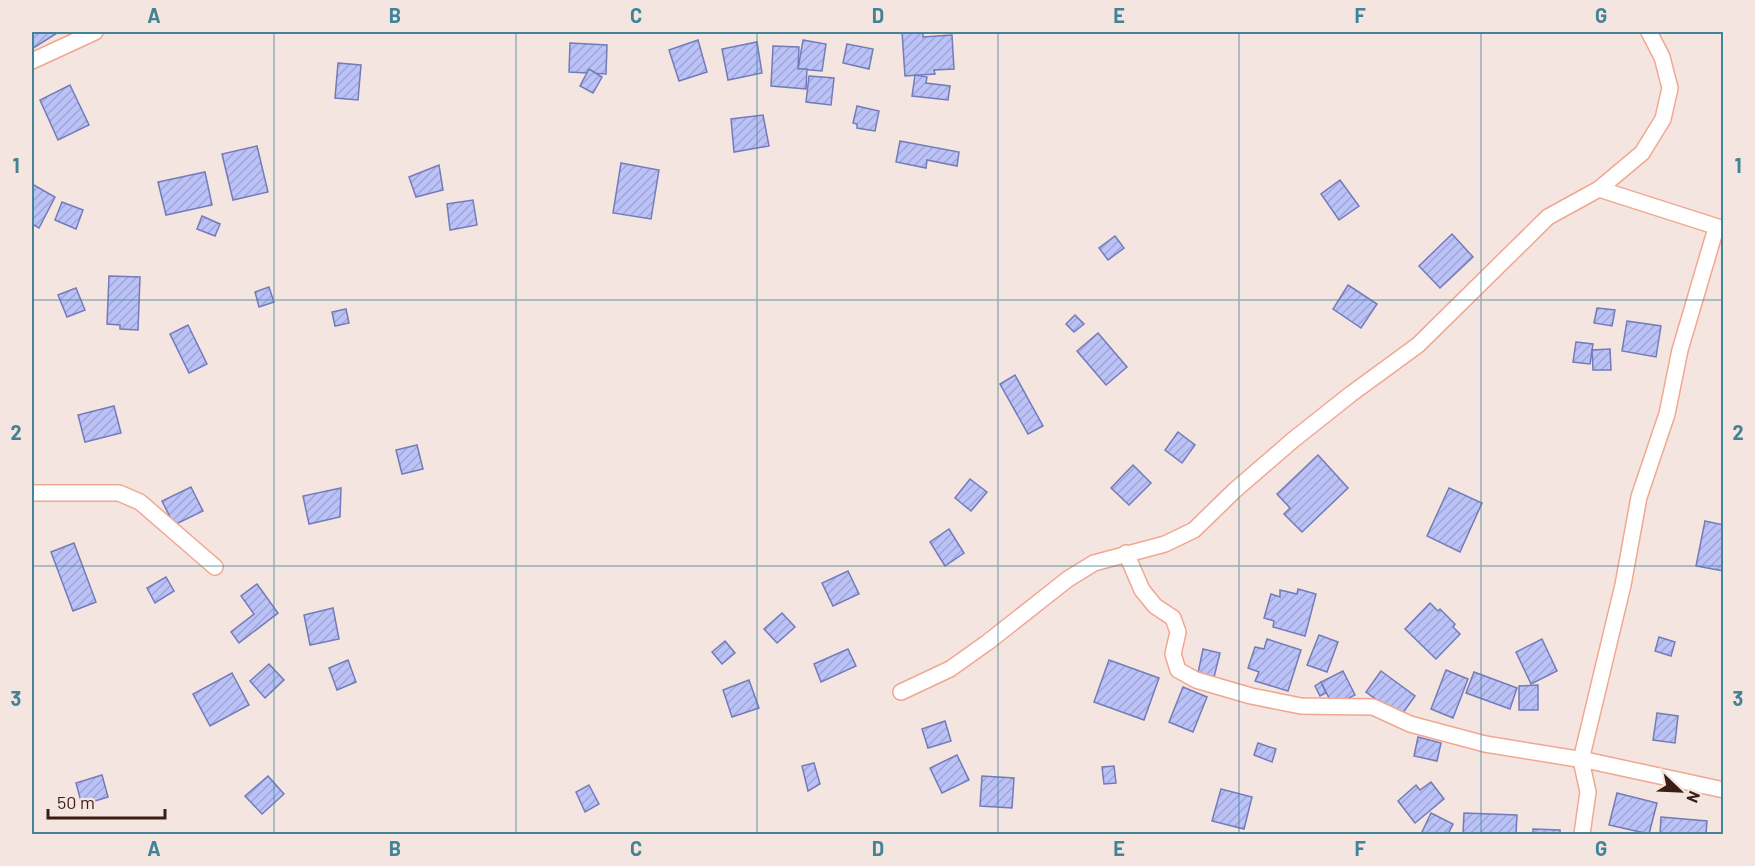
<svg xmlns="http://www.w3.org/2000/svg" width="1755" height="866" font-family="Barlow,sans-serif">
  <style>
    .building { fill: url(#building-hatch); stroke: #737bb9; stroke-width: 1.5 }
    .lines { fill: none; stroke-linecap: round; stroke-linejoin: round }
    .minor-casing { stroke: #f1a790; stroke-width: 18 }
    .minor { stroke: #fff; stroke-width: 15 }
    .grid { fill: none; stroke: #428395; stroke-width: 1.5; stroke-opacity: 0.55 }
    .neatline { fill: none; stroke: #428395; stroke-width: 2 }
    .grid-label { font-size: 20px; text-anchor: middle; font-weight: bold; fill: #428395 }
  </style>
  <defs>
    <pattern id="building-hatch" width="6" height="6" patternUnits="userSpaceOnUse" patternTransform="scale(1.5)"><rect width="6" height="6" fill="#bac2f8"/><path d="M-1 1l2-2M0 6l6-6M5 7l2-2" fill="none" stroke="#a1a6d4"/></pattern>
  </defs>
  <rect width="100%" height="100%" fill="#f5e5e0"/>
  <g class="building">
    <path d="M32,32H56L57,33L32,49Z"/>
    <path d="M902,32H923V37L952,35L954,69L934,70L935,74L905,76Z"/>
    <path d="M698,40L707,72L679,81L669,50Z"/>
    <path d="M803,40L826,44L822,71L798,69Z"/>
    <path d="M757,42L762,73L728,80L722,49Z"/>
    <path d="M570,43L607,45L606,74L569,72Z"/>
    <path d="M847,44L873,49L869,69L843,63Z"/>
    <path d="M773,46L799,47L798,69H807L806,89L771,86Z"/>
    <path d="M338,63L361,65L358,100L335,98Z"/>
    <path d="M589,69L602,77L593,93L580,86Z"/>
    <path d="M915,75L927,77L926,83L950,86L948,100L912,96Z"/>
    <path d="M809,76L834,78L831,105L806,102Z"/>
    <path d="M70,85L89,125L58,140L40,100Z"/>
    <path d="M857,106L879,111L875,131L857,128V124L853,123Z"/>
    <path d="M763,115L769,146L734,152L731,119Z"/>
    <path d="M900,141L959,152L957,166L927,160L926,168L896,162Z"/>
    <path d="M257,146L268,192L233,200L222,154Z"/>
    <path d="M621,163L659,170L651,219L613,213Z"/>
    <path d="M439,165L443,190L416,197L409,177Z"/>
    <path d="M205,172L212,205L166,215L158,182Z"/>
    <path d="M1340,180L1359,206L1339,220L1321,194Z"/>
    <path d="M32,184L55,197L39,228L32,224Z"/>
    <path d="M473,200L477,225L450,230L447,204Z"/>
    <path d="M62,202L83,210L76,229L55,220Z"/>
    <path d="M202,216L220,224L215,236L197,229Z"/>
    <path d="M1452,234L1473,257L1440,288L1419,266Z"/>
    <path d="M1115,236L1124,248L1108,260L1099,248Z"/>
    <path d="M109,276L140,277L138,330L120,329V325L107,324Z"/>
    <path d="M1348,285L1377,304L1361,328L1333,309Z"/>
    <path d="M269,287L274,302L259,307L255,292Z"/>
    <path d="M76,288L85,310L67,317L58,295Z"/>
    <path d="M1597,308L1615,310L1612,326L1594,323Z"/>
    <path d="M346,309L349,323L335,326L332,312Z"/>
    <path d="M1075,315L1084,324L1074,332L1066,324Z"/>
    <path d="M1627,321L1661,326L1656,357L1622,351Z"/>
    <path d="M188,325L207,364L189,373L170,334Z"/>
    <path d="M1098,333L1127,367L1106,385L1077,351Z"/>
    <path d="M1576,342L1593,344L1590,364L1573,362Z"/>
    <path d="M1610,349L1611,370H1593L1592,350Z"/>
    <path d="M1015,375L1043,426L1028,434L1000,384Z"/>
    <path d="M114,406L121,433L85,442L78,415Z"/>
    <path d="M1178,432L1195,445L1182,463L1165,450Z"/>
    <path d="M417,445L423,469L402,474L396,450Z"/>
    <path d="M1318,455L1348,488L1302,532L1284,514L1290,508L1277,494Z"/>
    <path d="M1133,465L1151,483L1129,505L1111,488Z"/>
    <path d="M970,479L987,492L971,511L955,498Z"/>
    <path d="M191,487L203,511L174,525L162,501Z"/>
    <path d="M341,488L340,517L309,524L303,496Z"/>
    <path d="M1449,488L1482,503L1460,552L1427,536Z"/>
    <path d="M1705,521L1724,525V571L1696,566Z"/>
    <path d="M949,529L964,553L945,566L930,542Z"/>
    <path d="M74,543L96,602L73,611L51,552Z"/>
    <path d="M848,571L859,594L833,606L822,583Z"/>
    <path d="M166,577L174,591L155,603L147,588Z"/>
    <path d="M257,584L278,613L239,643L231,632L254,614L241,596Z"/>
    <path d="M1298,589L1316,594L1305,636L1273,627L1274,621L1264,618L1271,594L1280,597V590L1297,594Z"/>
    <path d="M1430,603L1438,611L1440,609L1455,624L1453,627L1460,634L1436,659L1405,629Z"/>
    <path d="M333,608L339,639L310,645L304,615Z"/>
    <path d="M782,613L795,627L777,643L764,629Z"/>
    <path d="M1319,635L1338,642L1327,672L1307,665Z"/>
    <path d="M1659,637L1675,642L1671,656L1655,651Z"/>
    <path d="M1267,639L1301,650L1288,691L1255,681L1259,672L1248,668L1255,647L1264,649Z"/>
    <path d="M1542,639L1557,671L1531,684L1516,652Z"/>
    <path d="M725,641L735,653L722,664L712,652Z"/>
    <path d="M848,649L856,666L821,682L814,664Z"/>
    <path d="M1203,649L1220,653L1214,677L1198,673Z"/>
    <path d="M348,660L356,682L337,690L329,668Z"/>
    <path d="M1109,660L1159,678L1144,720L1094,702Z"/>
    <path d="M269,664L284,680L265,698L250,681Z"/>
    <path d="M1446,670L1468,679L1453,718L1431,709Z"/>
    <path d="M1343,671L1355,695L1333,706L1321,682Z"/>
    <path d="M1381,671L1415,696L1400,717L1366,692Z"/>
    <path d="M1474,672L1517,688L1510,709L1466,693Z"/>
    <path d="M232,673L249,705L210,726L193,694Z"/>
    <path d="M749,680L759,708L732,717L723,690Z"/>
    <path d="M1321,682L1326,693L1320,696L1315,686Z"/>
    <path d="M1538,685V710H1519V686Z"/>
    <path d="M1183,687L1207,697L1193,732L1169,722Z"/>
    <path d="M1657,713L1678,716L1675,743L1653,740Z"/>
    <path d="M945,721L951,741L928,748L922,729Z"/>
    <path d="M1418,737L1441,743L1437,761L1414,756Z"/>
    <path d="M1258,743L1276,749L1272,762L1254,755Z"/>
    <path d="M957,755L969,780L942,793L930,768Z"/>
    <path d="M814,763L820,784L808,791L802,766Z"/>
    <path d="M1114,766L1116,783L1104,784L1102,767Z"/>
    <path d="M102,775L108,797L82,805L76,783Z"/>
    <path d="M268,776L284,794L262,814L245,796Z"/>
    <path d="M982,776L1014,778L1012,808L980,806Z"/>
    <path d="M1431,782L1444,799L1415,823L1398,801L1416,785L1420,790Z"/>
    <path d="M589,785L599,804L585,812L576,792Z"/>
    <path d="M1221,789L1252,797L1244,829L1212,821Z"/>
    <path d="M1617,793L1657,803L1649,834L1609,825Z"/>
    <path d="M1431,813L1453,824L1448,834H1428L1422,832Z"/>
    <path d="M1464,813L1517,815L1516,834H1463Z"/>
    <path d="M1661,817L1707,821L1706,834H1660Z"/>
    <path d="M1533,829L1560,830V834H1533Z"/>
  </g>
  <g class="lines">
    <defs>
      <g id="minor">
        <path d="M32,61L95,32"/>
        <path d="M1599,189L1724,229"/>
        <path d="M32,493H119L140,502L215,567"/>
        <path d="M1126,553L1142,590L1155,606L1173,618L1178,632L1173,654L1178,670L1196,680L1251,696L1301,706L1373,707L1410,724L1485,744L1590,761L1724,790"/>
        <path d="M901,692L950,669L988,642L1068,579L1094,563L1165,544L1194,530L1234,491L1293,440L1351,394L1418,345L1548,217L1599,189L1642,153L1663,119L1670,88L1662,57L1649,32"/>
        <path d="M1582,834L1588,792L1581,760L1623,585L1639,497L1667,414L1680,350L1716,228"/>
      </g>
    </defs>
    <use href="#minor" class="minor-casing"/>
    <use href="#minor" class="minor"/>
  </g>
  <path class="grid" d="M274,32V834M516,32V834M757,32V834M998,32V834M1239,32V834M1481,32V834M32,300H1724M32,566H1724"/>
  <rect width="1755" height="866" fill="none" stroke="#f5e5e0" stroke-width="66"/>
  <g transform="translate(1680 791) rotate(113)" stroke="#f5e5e0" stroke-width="4.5" paint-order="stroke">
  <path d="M0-4.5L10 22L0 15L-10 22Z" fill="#3a1e15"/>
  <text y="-9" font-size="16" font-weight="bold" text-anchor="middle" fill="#3a1e15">N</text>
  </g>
  <path d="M48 809v9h117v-9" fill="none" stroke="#3a1e15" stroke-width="3"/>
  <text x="57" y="809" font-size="18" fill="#3a1e15" stroke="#f5e5e0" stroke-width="4.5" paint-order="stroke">50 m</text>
  <rect x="33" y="33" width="1689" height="800" class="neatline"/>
  <g class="grid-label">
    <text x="154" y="23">A</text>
    <text x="395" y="23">B</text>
    <text x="636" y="23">C</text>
    <text x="878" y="23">D</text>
    <text x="1119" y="23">E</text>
    <text x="1360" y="23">F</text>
    <text x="1601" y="23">G</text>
    <text x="16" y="173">1</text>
    <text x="1738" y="173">1</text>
    <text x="16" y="440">2</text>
    <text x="1738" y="440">2</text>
    <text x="16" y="706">3</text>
    <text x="1738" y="706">3</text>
    <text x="154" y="856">A</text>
    <text x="395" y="856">B</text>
    <text x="636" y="856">C</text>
    <text x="878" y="856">D</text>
    <text x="1119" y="856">E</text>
    <text x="1360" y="856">F</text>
    <text x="1601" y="856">G</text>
  </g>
</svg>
